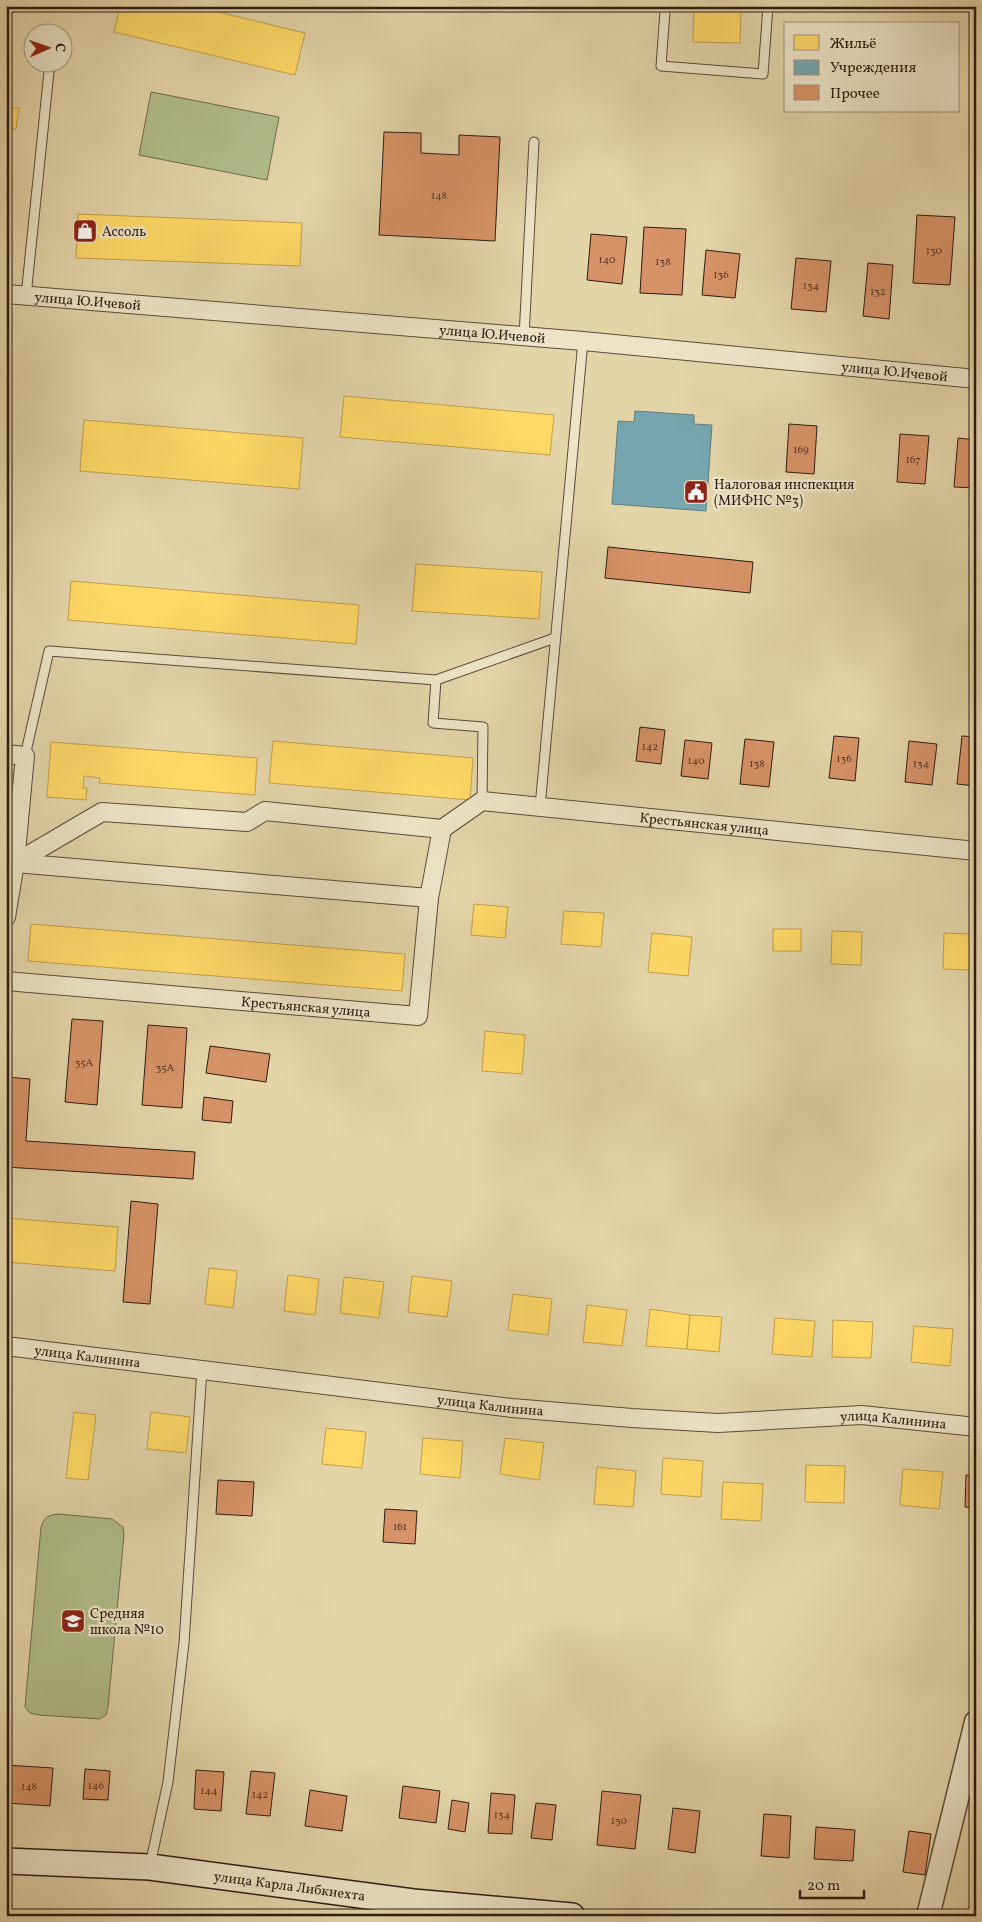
<svg xmlns="http://www.w3.org/2000/svg" width="982" height="1922" font-family="Vollkorn,serif">
  <style>
    .green { fill: #b0be8b; stroke: #6f6c4f }
    .homes { fill: #ffd966; stroke: #c0a04d }
    .public { fill: #76a5af; stroke: #607b80 }
    .building { fill: #d79367; stroke: #2e1a13 }
    .lines { fill: none; stroke-linecap: round; stroke-linejoin: round }
    .service-casing { stroke: #5c4938; stroke-width: 11 }
    .minor-casing { stroke: #5c4938; stroke-width: 20 }
    .tertiary-casing { stroke: #5c4938; stroke-width: 25 }
    .secondary-casing { stroke: #2e1a13; stroke-width: 28 }
    .service { stroke: #ede4c7; stroke-width: 9 }
    .minor { stroke: #ede4c7; stroke-width: 18 }
    .tertiary { stroke: #ede4c7; stroke-width: 22 }
    .secondary { stroke: #ede4c7; stroke-width: 25 }
    .labels { text-anchor: middle; stroke-width: 5; stroke-linejoin: round; paint-order: stroke }
    .number-label { font-size: 11px; fill: #583828 }
    .poi-label { font-size: 14px; fill: #2e1a13; stroke: #ede4c7; text-anchor: start }
    .street-label { font-size: 14px; fill: #2e1a13; stroke: #ede4c7 }
  </style>
  <rect width="100%" height="100%" fill="#e4d5a9"/>
  <filter id="stains"><feTurbulence type="fractalNoise" baseFrequency=".004" numOctaves="4"/><feColorMatrix values="0 0 0 0 .2 0 0 0 0 .09 0 0 0 0 .02 0 0 0 .5 -.17"/></filter>
  <radialGradient id="worn" r=".72"><stop offset=".6" stop-color="#630" stop-opacity="0"/><stop offset="1" stop-color="#630" stop-opacity=".3"/></radialGradient>
  <g class="green">
    <path d="M151,92L279,117L267,180L139,155Z"/>
    <path d="M58,1514L112,1519L123,1527L124,1535L108,1707L106,1715L100,1719L39,1715L30,1713L25,1707L41,1527C44,1518 48,1515 58,1514Z"/>
  </g>
  <g class="homes">
    <path d="M120,6H193L305,33L295,75L114,32Z"/>
    <path d="M694,6H741L740,43L693,42Z"/>
    <path d="M6,107L19,108L16,129L9,128L6,150Z"/>
    <path d="M78,214L302,223L300,266L76,258Z"/>
    <path d="M344,396L554,415L550,455L340,437Z"/>
    <path d="M84,420L303,438L299,489L80,471Z"/>
    <path d="M416,564L542,572L539,619L412,611Z"/>
    <path d="M71,581L359,605L356,644L68,620Z"/>
    <path d="M273,741L473,758L470,800L269,783Z"/>
    <path d="M51,742L257,758L255,795L99,783L100,778L84,776L83,788H87L86,800L47,797Z"/>
    <path d="M474,904L508,907L505,938L471,935Z"/>
    <path d="M564,911L604,913L601,947L561,944Z"/>
    <path d="M31,924L405,954L402,991L28,961Z"/>
    <rect x="773" y="929" width="28" height="22"/>
    <path d="M832,931L862,932L861,965L831,964Z"/>
    <path d="M652,933L692,937L688,976L648,972Z"/>
    <path d="M944,933L971,934L970,970L943,969Z"/>
    <path d="M485,1031L525,1035L522,1074L482,1071Z"/>
    <path d="M6,1218L118,1227L115,1271L6,1262Z"/>
    <path d="M209,1268L237,1271L233,1308L205,1304Z"/>
    <path d="M288,1275L319,1279L315,1315L284,1311Z"/>
    <path d="M412,1276L452,1281L447,1317L408,1312Z"/>
    <path d="M344,1277L384,1282L379,1318L340,1313Z"/>
    <path d="M513,1294L552,1299L548,1335L508,1330Z"/>
    <path d="M587,1305L627,1310L622,1346L583,1342Z"/>
    <path d="M650,1309L690,1315L687,1349L646,1346Z"/>
    <path d="M690,1315L722,1317L719,1352L687,1349Z"/>
    <path d="M775,1318L815,1321L812,1357L772,1354Z"/>
    <path d="M833,1320L873,1322L871,1358L832,1357Z"/>
    <path d="M914,1326L953,1329L950,1366L911,1362Z"/>
    <path d="M6,1407H10L7,1444H6Z"/>
    <path d="M74,1412L96,1415L88,1480L66,1478Z"/>
    <path d="M151,1412L190,1417L186,1453L147,1449Z"/>
    <path d="M326,1428L366,1432L362,1468L322,1464Z"/>
    <path d="M423,1438L463,1441L460,1478L420,1474Z"/>
    <path d="M505,1438L544,1443L539,1480L500,1474Z"/>
    <path d="M663,1458L703,1461L701,1497L661,1494Z"/>
    <path d="M806,1465L845,1466L844,1503L805,1502Z"/>
    <path d="M597,1467L636,1471L633,1507L594,1504Z"/>
    <path d="M903,1469L943,1472L939,1509L900,1505Z"/>
    <path d="M723,1482L763,1484L761,1521L721,1519Z"/>
  </g>
  <path class="public" d="M635,411L694,415V424L712,425L706,511L612,504L618,421L634,422Z"/>
  <g class="building">
    <path d="M384,132L421,133V153L459,155V135L500,137L495,241L379,235Z"/>
    <path d="M917,215L955,217L950,285L913,283Z"/>
    <path d="M644,227L686,229L682,295L640,293Z"/>
    <path d="M591,234L627,237L622,284L587,280Z"/>
    <path d="M706,250L740,254L735,298L702,295Z"/>
    <path d="M796,258L831,261L826,312L791,309Z"/>
    <path d="M868,263L893,265L889,319L863,316Z"/>
    <path d="M976,296V328H974Z"/>
    <path d="M789,424L817,426L814,474L786,472Z"/>
    <path d="M900,434L929,436L925,484L897,482Z"/>
    <path d="M958,438L976,440V488L954,487Z"/>
    <path d="M608,547L753,562L750,593L605,578Z"/>
    <path d="M640,727L665,730L661,764L636,761Z"/>
    <path d="M834,736L859,738L855,781L829,778Z"/>
    <path d="M962,736L976,737V786L957,784Z"/>
    <path d="M745,739L774,742L769,787L740,784Z"/>
    <path d="M685,740L712,743L708,779L681,776Z"/>
    <path d="M909,741L937,744L932,785L905,782Z"/>
    <path d="M72,1019L103,1021L97,1105L65,1102Z"/>
    <path d="M148,1025L187,1028L182,1108L142,1105Z"/>
    <path d="M210,1046L270,1054L266,1082L206,1073Z"/>
    <path d="M6,1077L30,1079L26,1141L195,1152L193,1179L6,1167Z"/>
    <path d="M204,1097L233,1101L231,1123L202,1120Z"/>
    <path d="M131,1201L158,1204L150,1304L123,1302Z"/>
    <path d="M966,1475L976,1476V1508L965,1507Z"/>
    <path d="M218,1480L254,1482L252,1516L216,1514Z"/>
    <path d="M385,1509L417,1511L415,1544L383,1542Z"/>
    <path d="M6,1765L53,1768L50,1806L6,1803Z"/>
    <path d="M85,1769L110,1771L108,1800L83,1799Z"/>
    <path d="M196,1770L224,1772L221,1811L194,1809Z"/>
    <path d="M251,1771L275,1773L270,1816L246,1814Z"/>
    <path d="M403,1786L440,1791L436,1823L399,1818Z"/>
    <path d="M310,1790L347,1796L342,1831L305,1826Z"/>
    <path d="M602,1791L641,1795L635,1849L597,1845Z"/>
    <path d="M491,1793L515,1795L512,1834L488,1833Z"/>
    <path d="M452,1800L469,1803L465,1832L448,1829Z"/>
    <path d="M536,1803L556,1805L552,1840L531,1838Z"/>
    <path d="M673,1808L700,1811L695,1853L668,1849Z"/>
    <path d="M764,1814L791,1816L789,1858L761,1856Z"/>
    <path d="M816,1827L855,1830L853,1861L814,1859Z"/>
    <path d="M909,1831L931,1834L925,1875L903,1872Z"/>
    <path d="M976,1852V1881L972,1880Z"/>
  </g>
  <g class="lines">
    <defs>
      <g id="service">
        <path d="M665,11L661,66L763,74L768,6"/>
        <path d="M26,296L50,62"/>
        <path d="M524,337L534,142"/>
        <path d="M436,680L555,638"/>
        <path d="M25,756L49,651L436,680L433,723L483,727L482,801"/>
        <path d="M540,807L583,341"/>
        <path d="M150,1865L168,1782L184,1643L202,1369"/>
      </g>
      <g id="minor">
        <path id="s1" d="M6,294L583,341L976,379"/>
        <path id="s2" d="M6,754L25,756L15,863L102,812L247,822L265,811L442,829L482,801L976,851"/>
        <path d="M6,860L15,863L6,917"/>
        <path d="M15,863L429,898"/>
        <path id="s3" d="M6,981L418,1016L429,898L442,829"/>
        <path id="s4" d="M6,1346L512,1408L632,1418L718,1423L862,1415L976,1427"/>
      </g>
      <path id="tertiary" d="M928,1916L976,1722"/>
      <g id="secondary">
        <path id="s5" d="M6,1861L150,1867L413,1902L572,1916"/>
      </g>
    </defs>
    <use href="#service" class="service-casing"/>
    <use href="#minor" class="minor-casing"/>
    <use href="#tertiary" class="tertiary-casing"/>
    <use href="#secondary" class="secondary-casing"/>
    <use href="#service" class="service"/>
    <use href="#minor" class="minor"/>
    <use href="#tertiary" class="tertiary"/>
    <use href="#secondary" class="secondary"/>
  </g>
  <defs>
    <symbol id="shop-square" viewBox="-11 -11 22 22"><rect x="-9" y="-9" width="18" height="18" rx="4" fill="#8f2418" stroke="#ede4c7"/><path d="M-5-2.5h2.3a2.7 3.5 0 0 1 5.4 0H5L5.5 6h-11ZM-1.5-2.5h3a1.5 2.3 0 0 0-3 0Z" fill="#fff"/></symbol>
    <symbol id="civic-square" viewBox="-11 -11 22 22"><rect x="-9" y="-9" width="18" height="18" rx="4" fill="#8f2418" stroke="#ede4c7"/><path d="M-.6-6.5H3V-4.5H.6V-3L4-1V1h2V6H-6V1h2V-1L-.6-3ZM-1.2 2.5V6h2.4V2.5Z" fill="#fff"/></symbol>
    <symbol id="school-square" viewBox="-11 -11 22 22"><rect x="-9" y="-9" width="18" height="18" rx="4" fill="#8f2418" stroke="#ede4c7"/><path d="M0-5L7-2L0 1L-7-2ZM-4 1L0 2.5L4 1V4Q0 6-4 4Z" fill="#fff"/></symbol>
  </defs>
  <g fill-rule="evenodd">
    <use href="#shop-square" x="71" y="217" width="28" height="28"/>
    <use href="#civic-square" x="682" y="478" width="28" height="28"/>
    <use href="#school-square" x="59" y="1607" width="28" height="28"/>
  </g>
  <g class="labels">
    <g class="number-label">
      <text x="439" y="199">148</text>
      <text x="934" y="254">130</text>
      <text x="607" y="263">140</text>
      <text x="663" y="265">138</text>
      <text x="721" y="278">136</text>
      <text x="811" y="289">134</text>
      <text x="878" y="295">132</text>
      <text x="801" y="453">169</text>
      <text x="913" y="463">167</text>
      <text x="650" y="750">142</text>
      <text x="844" y="762">136</text>
      <text x="696" y="764">140</text>
      <text x="757" y="767">138</text>
      <text x="921" y="767">134</text>
      <text x="84" y="1066">35А</text>
      <text x="165" y="1071">35А</text>
      <text x="400" y="1530">161</text>
      <text x="96" y="1789">146</text>
      <text x="29" y="1790">148</text>
      <text x="209" y="1794">144</text>
      <text x="260" y="1798">142</text>
      <text x="502" y="1818">134</text>
      <text x="619" y="1824">130</text>
    </g>
    <g class="poi-label">
      <text x="102" y="236">Ассоль</text>
      <text x="714" y="489">Налоговая инспекция<tspan x="714" dy="16">(МИФНС №3)</tspan></text>
      <text x="90" y="1618">Средняя<tspan x="90" dy="16">школа №10</tspan></text>
    </g>
    <g class="street-label">
      <text dy="5" stroke="none"><textPath href="#s1" startOffset="82">улица Ю.Ичевой</textPath></text>
      <text dy="5" stroke="none"><textPath href="#s1" startOffset="488">улица Ю.Ичевой</textPath></text>
      <text dy="5" stroke="none"><textPath href="#s1" startOffset="892">улица Ю.Ичевой</textPath></text>
      <text dy="5" stroke="none"><textPath href="#s2" startOffset="844">Крестьянская улица</textPath></text>
      <text dy="5" stroke="none"><textPath href="#s3" startOffset="301">Крестьянская улица</textPath></text>
      <text dy="5" stroke="none"><textPath href="#s4" startOffset="82">улица Калинина</textPath></text>
      <text dy="5" stroke="none"><textPath href="#s4" startOffset="488">улица Калинина</textPath></text>
      <text dy="5" stroke="none"><textPath href="#s4" startOffset="892">улица Калинина</textPath></text>
      <text dy="5" stroke="none"><textPath href="#s5" startOffset="285">улица Карла Либкнехта</textPath></text>
    </g>
  </g>
  <rect width="982" height="1922" fill="none" stroke="#e4d5a9" stroke-width="25"/>
  <rect x="8" y="8" width="967" height="1907" fill="none" stroke="#2e1a13" stroke-width="2.5"/>
  <rect x="12" y="12" width="957" height="1897" fill="none" stroke="#2e1a13"/>
  <rect x="784" y="22" width="175" height="90" fill="#ede4c7" stroke="#a1937f"/>
  <rect x="794" y="35" width="25" height="15" fill="#ffd966" stroke="#a1937f"/>
  <text x="830" y="48" font-size="15" fill="#2e1a13">Жильё</text>
  <rect x="794" y="60" width="25" height="15" fill="#76a5af" stroke="#a1937f"/>
  <text x="830" y="72" font-size="15" fill="#2e1a13">Учреждения</text>
  <rect x="794" y="85" width="25" height="15" fill="#d79367" stroke="#a1937f"/>
  <text x="830" y="98" font-size="15" fill="#2e1a13">Прочее</text>
  <g transform="translate(48 48) rotate(88)"><circle r="24" fill="#ede4c7" stroke="#a1937f"/>
  <path d="M0-4L9 19L0 12L-9 19Z" fill="#8f2418"/>
  <text y="-8" font-size="14" font-weight="bold" text-anchor="middle" fill="#2e1a13">С</text>
  </g>
  <path d="M800 1890v8h64v-8" fill="none" stroke="#2e1a13" stroke-width="2.5"/>
  <text x="807" y="1890" font-size="15" fill="#2e1a13" stroke="#ede4c7" stroke-width="4" paint-order="stroke">20 m</text>
  <rect width="100%" height="100%" filter="url(#stains)"/>
  <rect width="100%" height="100%" fill="url(#worn)"/>
</svg>
